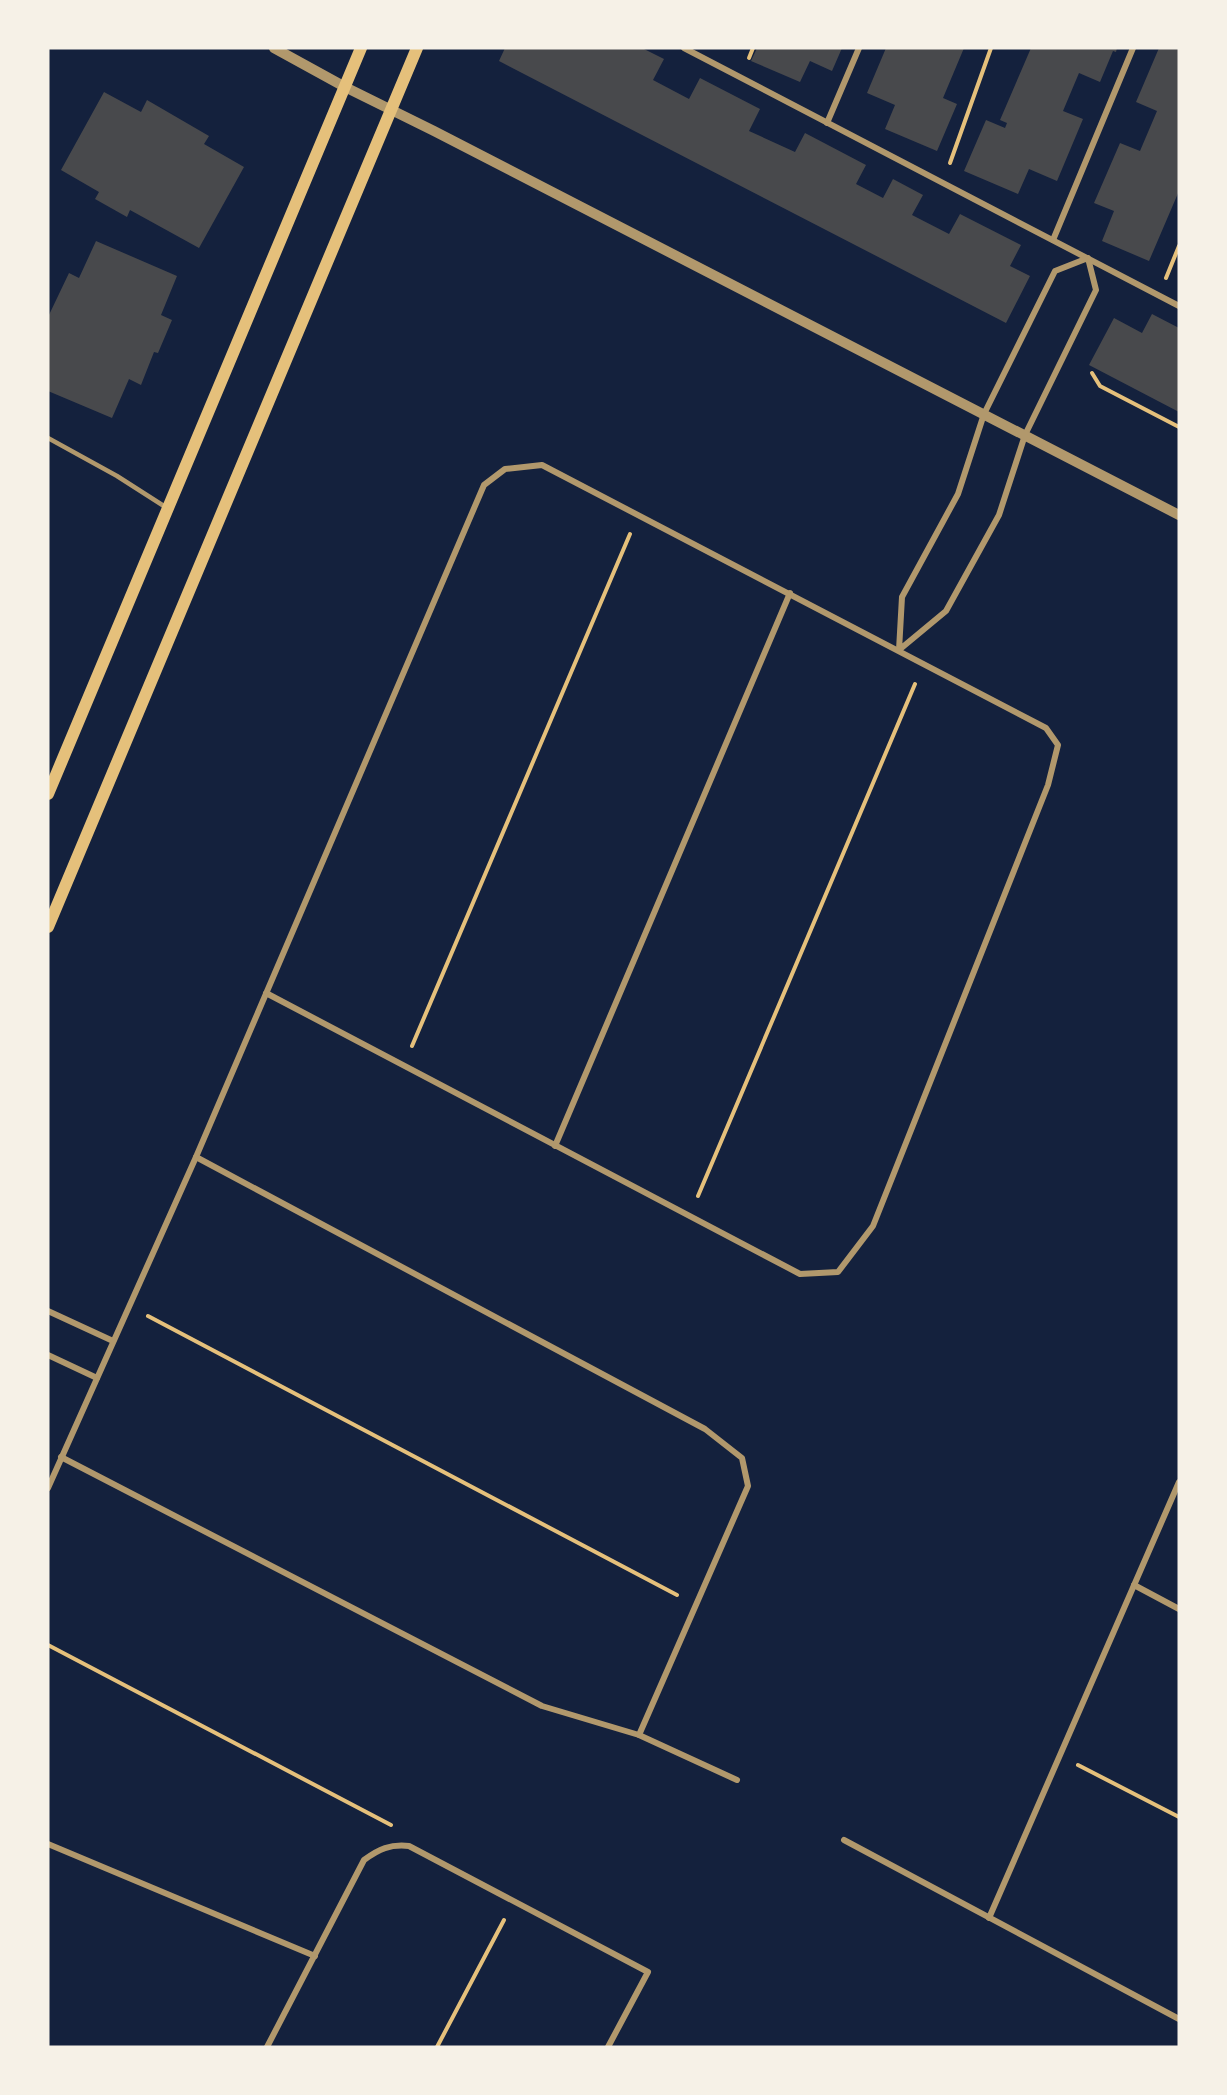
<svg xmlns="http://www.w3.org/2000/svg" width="1227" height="2095" font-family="'Titillium Web',sans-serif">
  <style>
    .building { fill: #48494c }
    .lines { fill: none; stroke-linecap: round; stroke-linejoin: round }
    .path { stroke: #e5c07b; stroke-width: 4 }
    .service { stroke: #b1986c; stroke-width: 4.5 }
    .minor { stroke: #b1986c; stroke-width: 6 }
    .tertiary { stroke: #b1986c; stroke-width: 10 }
    .secondary { stroke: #e5c07b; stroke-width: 12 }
  </style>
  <rect width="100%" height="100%" fill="#14213d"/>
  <g class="building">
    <path d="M505,48H642L664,59L653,80L689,99L700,78L760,109L749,131L795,152L805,133L866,165L856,184L883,198L893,179L923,195L912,215L949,234L960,214L1021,245L1010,266L1030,276L1006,323L499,61Z"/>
    <path d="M757,48H842L832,71L810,61L800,82L751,61Z"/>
    <path d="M886,48H964L943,98L957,104L937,151L885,129L895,105L867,93Z"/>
    <path d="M1031,48H1117L1116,52L1113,51L1100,82L1079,73L1063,111L1083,119L1057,181L1029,169L1018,194L964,171L986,120L1005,128L1007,123L1000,120Z"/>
    <path d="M1159,48H1179V191L1149,261L1102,241L1114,211L1094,203L1120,143L1140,151L1157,111L1136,102Z"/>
    <path d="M104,92L141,112L147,100L209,136L204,144L244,167L199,248L130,210L127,217L95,199L99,192L61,170Z"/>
    <path d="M96,241L177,276L161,315L172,320L158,353L154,352L141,385L129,379L112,418L48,391V317L69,273L79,278Z"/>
    <path d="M1152,314L1179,328V412L1089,365L1114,318L1142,333Z"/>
  </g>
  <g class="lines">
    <g class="path">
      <path d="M749,58L753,48"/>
      <path d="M950,163L991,48"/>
      <path d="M1166,278L1179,246"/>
      <path d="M1092,373L1100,386L1179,427"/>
      <path d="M412,1046L630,534"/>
      <path d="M698,1196L915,684"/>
      <path d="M148,1316L677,1595"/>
      <path d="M48,1645L391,1825"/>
      <path d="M1078,1765L1179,1817"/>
      <path d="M437,2047L504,1920"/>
    </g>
    <path class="service" d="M48,438L117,476L167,508"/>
    <g class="minor">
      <path d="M684,48L1179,306"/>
      <path d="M827,123L859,48"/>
      <path d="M1053,240L1133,48"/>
      <path d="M1088,258L1096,290L1025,435L999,515L946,611L899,650L902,597L958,494L984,414L1055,271Z"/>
      <path d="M555,1146L790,593"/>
      <path d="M196,1157L705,1429L742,1458L748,1486L639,1735"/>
      <path d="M48,1311L113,1341"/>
      <path d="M48,1355L97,1378"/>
      <path d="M61,1457L542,1706L639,1735L737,1780"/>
      <path d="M48,1488L196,1157L484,485L505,469L542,465L1046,728L1058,745L1048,785L873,1226L838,1272L800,1274L266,993"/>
      <path d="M1134,1585L1179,1609"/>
      <path d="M844,1840L1179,2019"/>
      <path d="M48,1844L315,1956"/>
      <path d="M989,1918L1179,1482"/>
      <path d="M267,2047L364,1860C379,1849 390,1844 409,1846L648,1972L608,2047"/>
    </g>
    <path class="tertiary" d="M274,48L345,87L434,131L1179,515"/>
    <g class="secondary">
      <path d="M48,794L361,48"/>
      <path d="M48,927L417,48"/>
    </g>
  </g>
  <rect width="1227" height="2095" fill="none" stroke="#f6f1e7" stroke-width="99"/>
</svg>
